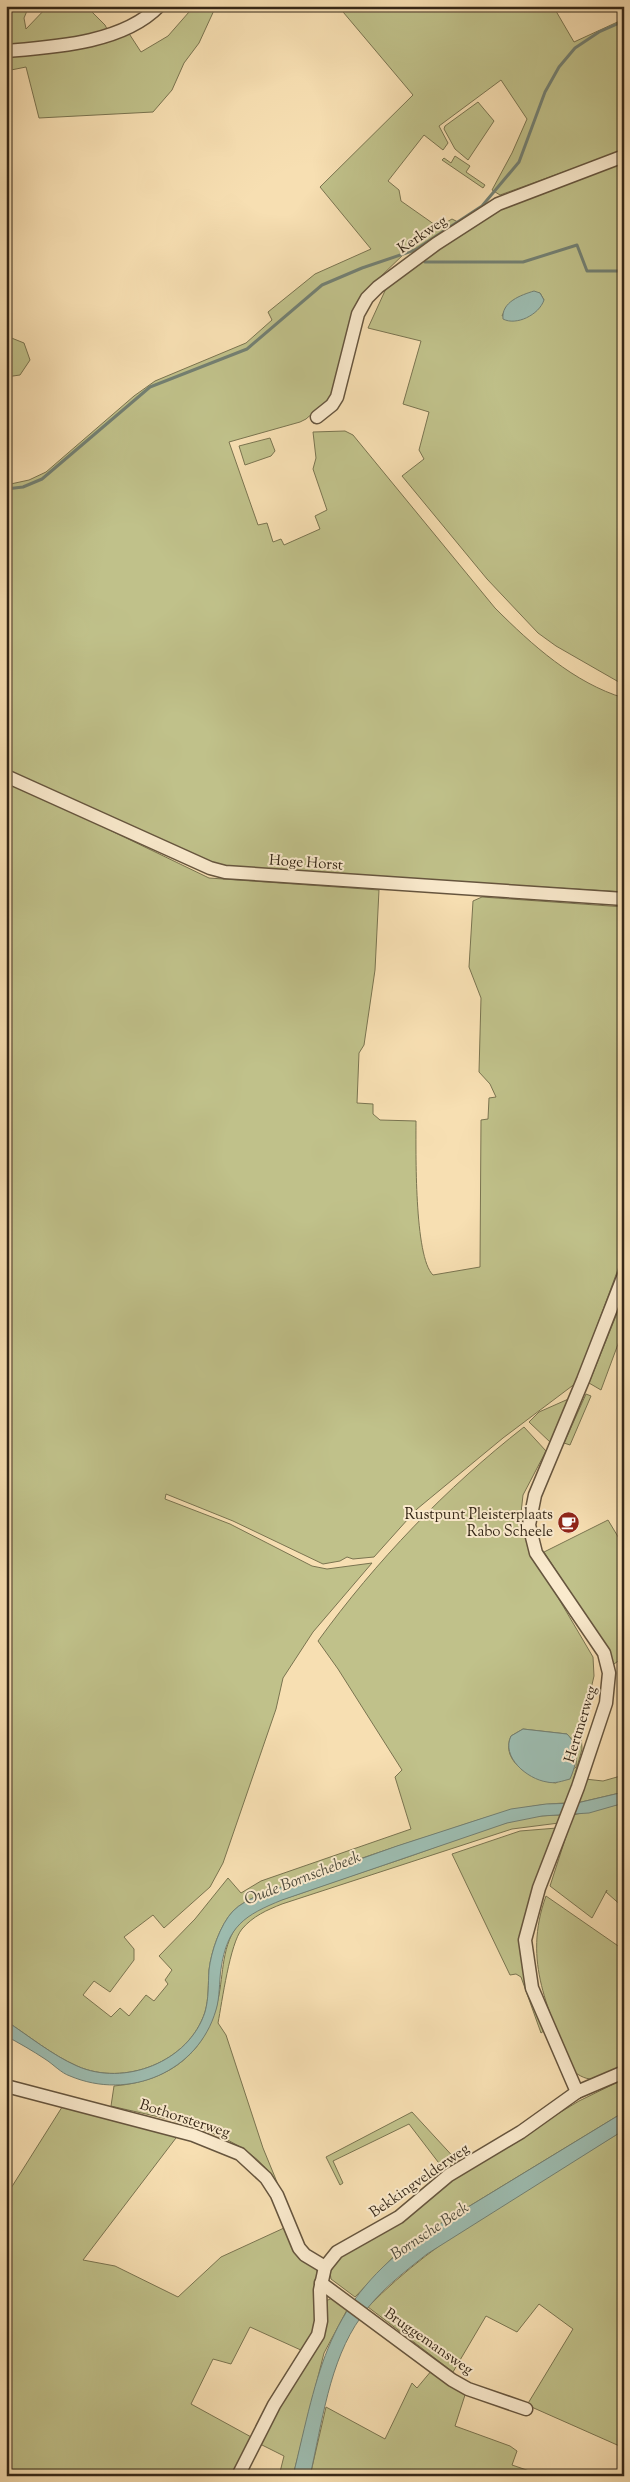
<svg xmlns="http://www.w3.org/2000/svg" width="630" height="2482" font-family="'Sorts Mill Goudy',serif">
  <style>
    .green { fill: #c0c18a; stroke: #7a7450; fill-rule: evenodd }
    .water { fill: #9dbcb0; stroke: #738073 }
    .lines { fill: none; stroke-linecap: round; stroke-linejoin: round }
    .stream { stroke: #738073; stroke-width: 3 }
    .minor-casing { stroke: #66553e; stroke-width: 15 }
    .minor { stroke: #faeacd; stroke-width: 12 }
    .labels { text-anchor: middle; stroke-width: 4; stroke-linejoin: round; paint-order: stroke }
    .street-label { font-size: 15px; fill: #352717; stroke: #faeacd }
    .poi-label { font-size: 15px; fill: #352717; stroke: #faeacd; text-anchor: end }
    .water-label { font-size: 16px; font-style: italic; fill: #4f4c3d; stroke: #faeacd }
  </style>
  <rect width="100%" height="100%" fill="#f7dfb2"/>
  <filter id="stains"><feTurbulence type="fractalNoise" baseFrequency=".004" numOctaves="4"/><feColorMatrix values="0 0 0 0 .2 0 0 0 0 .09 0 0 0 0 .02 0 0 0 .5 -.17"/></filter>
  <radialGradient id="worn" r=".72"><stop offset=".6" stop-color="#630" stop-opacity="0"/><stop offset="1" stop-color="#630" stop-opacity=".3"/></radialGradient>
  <g class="green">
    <path d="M6,6H29L24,18L26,29L48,6H86L105,25L108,31L72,41L6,48Z"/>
    <path d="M183,6H216L199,43L184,63L172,90L153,112L39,118L26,67L6,71V56L128,32L141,52L168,36L189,12Z"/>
    <path d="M338,6H553L574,42L624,19V150L500,195L492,190L512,153L527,119L501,80L439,126L448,143L443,150L424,135L388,181L399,190L401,201L438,227L452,219L458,222L415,250L406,252L377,280L358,305L331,397L306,419L300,422L229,442L258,525L267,523L273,542L281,539L284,545L320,529L315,516L327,510L313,469L316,458L313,432L345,431L353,435L495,608C532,645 574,683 624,698V892L213,867L6,769V485L29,480L46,472L134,396L155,381L246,343L272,320L268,312L315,274L371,249L320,187L413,95Z"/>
    <path d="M478,102L494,121L468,160L455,149L444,129L445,126Z"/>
    <path d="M455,156L470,166L466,172L485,185L483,188L442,160L444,158L451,163Z"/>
    <path d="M624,160V685L556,646L538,633L487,579L402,476L424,459L419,450L429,412L403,404L421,341L368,328L389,282L482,217ZM540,293L544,300L502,316C510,298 521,296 540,293Z"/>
    <path d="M9,337L24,343L30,360L20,375L6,377V338Z"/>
    <path d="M270,438L275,451L271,456L245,465L239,446Z"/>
    <path d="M6,780L209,878L379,890L375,970L364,1045L359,1053L357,1103L373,1104V1114L380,1120L416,1121C416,1149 414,1257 433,1275L480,1267L481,1120L488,1119L489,1098L496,1097L490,1084L479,1072L481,998L469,967L473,901L482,897L624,907V1253L576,1383L503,1438L417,1509L374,1557L353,1559L347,1557L340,1561L323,1564L233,1521L166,1494L165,1499L230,1524L312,1566L327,1569L372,1563L313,1632L283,1678L276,1709L223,1863L210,1887L164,1928L153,1915L124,1937L134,1949V1960L110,1992L94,1981L83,1995L111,2017L120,2008L129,2016L146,1995L154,2001L168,1984L165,1980L172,1970L159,1956L195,1919L228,1878L241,1893L261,1881L411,1829L395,1777L402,1770L338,1669L318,1641C376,1561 446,1488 524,1427L546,1451L523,1495L521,1513L524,1531L533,1555L593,1657L594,1676L581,1732L582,1749L567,1803C523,1804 483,1818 442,1832C380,1851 319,1873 259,1895C250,1899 240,1904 233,1911C220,1925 211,1952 209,1970C208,1984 209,1998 205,2012C189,2062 124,2087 77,2066C52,2055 29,2036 6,2021ZM523,1729L567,1734C577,1744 577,1753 576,1767L556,1783C534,1781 499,1762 511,1736Z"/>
    <path d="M624,1296V1328L601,1390L589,1383Z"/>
    <path d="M586,1394L591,1396L570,1445L564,1443Z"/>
    <path d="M573,1397L551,1443L529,1422L539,1412Z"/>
    <path d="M608,1520L620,1540L624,1538V1657L614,1664L608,1650L544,1552Z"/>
    <path d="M624,1775V1792L577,1803L585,1779L603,1781Z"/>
    <path d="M624,1803V1908L606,1892L607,1890L592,1918L550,1886L573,1815Z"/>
    <path d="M562,1815L559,1823L512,1829L282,1904C267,1910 253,1916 242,1929C230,1943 222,2002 218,2023L226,2035L263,2148L279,2187C249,2130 168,2120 111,2106L114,2086C171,2081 208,2052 219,1995C224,1968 222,1939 244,1918C258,1905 282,1900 299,1894C332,1882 366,1871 399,1860C441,1846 482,1828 525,1818C537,1816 550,1815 562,1815Z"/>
    <path d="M557,1828L525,1920L545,2030L541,2033L521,1977L516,1974L510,1975L452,1854L520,1831Z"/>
    <path d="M546,1896L624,1950V2066C602,2076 594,2087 573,2071C549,2010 522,1962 546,1896Z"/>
    <path d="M624,2079V2112L422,2235L396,2254L355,2297L331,2279L330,2272L338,2259L458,2174L579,2101Z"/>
    <path d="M64,2104L179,2134L83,2260L115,2266L178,2297L221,2257L284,2228L317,2268L316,2329L303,2351L250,2327L231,2364L213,2359L191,2404L253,2438L232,2476H6V2196Z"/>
    <path d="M412,2112L458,2162L445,2171L409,2124L333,2161L343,2183L340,2185L326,2157Z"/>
    <path d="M619,2133L624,2139V2448L527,2405L573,2329L539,2304L517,2332L486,2316L453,2372L368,2307C439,2234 533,2186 619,2133Z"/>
    <path d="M332,2298L348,2308L324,2353L293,2476H279L284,2456L258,2443L289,2389L326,2301Z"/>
    <path d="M432,2370L465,2395L455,2426L510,2446L517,2451L512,2465L544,2476H310L326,2407L385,2439L412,2383L417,2388Z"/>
  </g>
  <g class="water">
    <path d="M534,291L540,293L544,300C539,315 516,326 503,319C501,302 521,295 534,291Z"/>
    <path d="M523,1729L567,1734C580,1747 577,1763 570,1779C562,1781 555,1784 547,1782C527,1779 501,1757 511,1736Z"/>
    <path d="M624,1792V1803L589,1813L542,1816L507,1823L282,1900C245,1915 227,1926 221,1969C219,1982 220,1997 216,2010C198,2072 129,2101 70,2076C61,2073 53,2064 45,2059C33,2051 19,2043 6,2036V2021C29,2036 52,2055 77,2066C124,2087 189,2062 205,2012C209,1998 208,1984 209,1970C211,1952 220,1925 233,1911C240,1904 250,1899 259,1895L397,1846L511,1809L546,1804L577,1803Z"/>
    <path d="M624,2112V2130L427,2254C403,2273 378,2292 361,2317C329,2361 322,2424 310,2476H293C319,2369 326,2303 422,2235Z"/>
  </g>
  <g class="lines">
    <g class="stream">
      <path d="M425,262H523L577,245L587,271H624"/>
      <path d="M6,489L23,487L42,479L150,387L247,349L322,285L362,268L415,250L482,206L519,162L545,92L559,67L575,48L599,32L624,21"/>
    </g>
    <defs>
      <g id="minor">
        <path d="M6,51C55,47 123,43 159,6"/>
        <path d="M317,417L332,405L337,397L358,314L367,298L378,287L436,244L498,204L624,156"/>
        <path d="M6,776L210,868L225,872L624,899"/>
        <path d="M6,2086L193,2135L240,2154L266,2178L277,2195L299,2248L305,2255L325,2267"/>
        <path d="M577,2092L532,1988L525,1940L539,1888L578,1787L606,1703L609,1673L604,1653L536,1553L529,1525L535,1495L583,1380L624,1275"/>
        <path d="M321,2283L452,2380L468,2389L526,2409"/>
        <path d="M238,2476L274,2405L318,2335L321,2321L320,2290L325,2267L337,2252L399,2217L449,2175L521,2132L577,2092L624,2072"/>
      </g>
    </defs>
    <use href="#minor" class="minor-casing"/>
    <use href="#minor" class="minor"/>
  </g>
  <defs>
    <symbol id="cafe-disc" viewBox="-11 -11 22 22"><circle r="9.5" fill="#8f2418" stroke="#faeacd"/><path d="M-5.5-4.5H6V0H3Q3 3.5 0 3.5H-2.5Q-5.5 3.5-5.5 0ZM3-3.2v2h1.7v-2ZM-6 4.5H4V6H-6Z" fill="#fff"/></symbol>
  </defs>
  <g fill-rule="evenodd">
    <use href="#cafe-disc" x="556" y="1510" width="25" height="25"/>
  </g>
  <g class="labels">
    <g class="street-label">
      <text transform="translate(422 234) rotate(-34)" y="5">Kerkweg</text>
      <text transform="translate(306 862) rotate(4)" y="5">Hoge Horst</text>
      <text transform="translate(580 1724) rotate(-73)" y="5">Hertmerweg</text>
      <text transform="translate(185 2118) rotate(18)" y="5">Bothorsterweg</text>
      <text transform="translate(419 2180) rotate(-35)" y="5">Bekkingvelderweg</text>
      <text transform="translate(429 2341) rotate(35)" y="5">Bruggemansweg</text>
    </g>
    <g class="poi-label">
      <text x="553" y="1519">Rustpunt Pleisterplaats<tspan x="553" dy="17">Rabo Scheele</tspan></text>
    </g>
    <g class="water-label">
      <text transform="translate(302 1877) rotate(-21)" y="6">Oude Bornschebeek</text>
      <text transform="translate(429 2230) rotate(-34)" y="6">Bornsche Beek</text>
    </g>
  </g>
  <rect width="630" height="2482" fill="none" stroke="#f7dfb2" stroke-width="25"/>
  <rect x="8" y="8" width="615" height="2467" fill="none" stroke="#352717" stroke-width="2.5"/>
  <rect x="12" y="12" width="605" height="2457" fill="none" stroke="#352717"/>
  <rect width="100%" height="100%" filter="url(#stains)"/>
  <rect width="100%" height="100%" fill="url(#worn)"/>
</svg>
